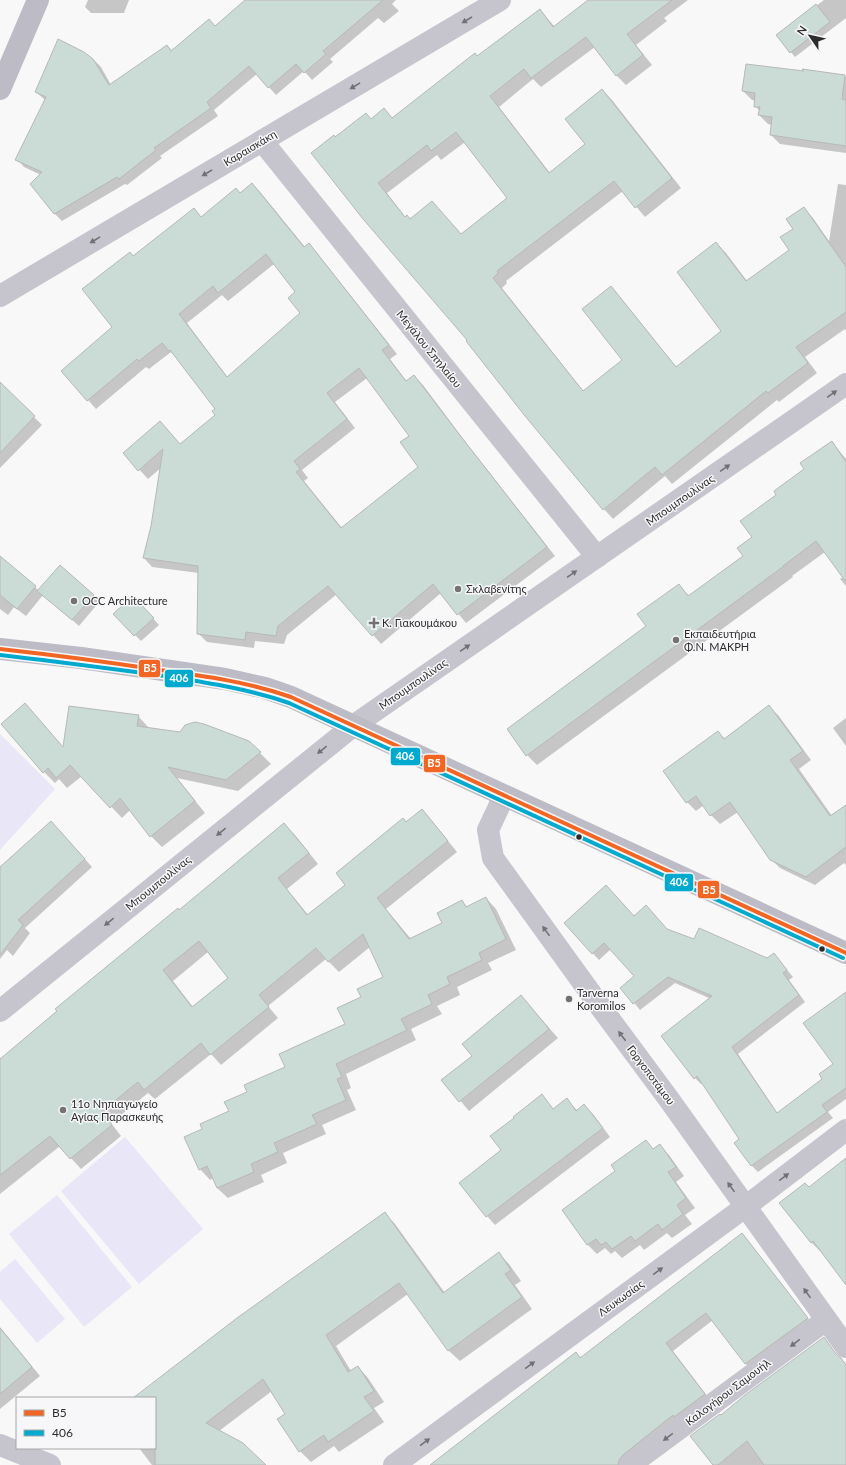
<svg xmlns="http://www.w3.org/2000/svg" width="846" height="1465" font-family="Lato,sans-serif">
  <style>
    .green { fill: #e8e6f7 }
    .shadow { fill: #0003; fill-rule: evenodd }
    .building { fill: #cbdcd6; stroke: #b7b8b8; fill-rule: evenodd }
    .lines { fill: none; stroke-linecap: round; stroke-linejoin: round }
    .street { stroke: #c6c5ce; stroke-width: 22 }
    .secondary { stroke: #bcbbc6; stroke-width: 22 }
    .bus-1-casing { stroke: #f7f7fa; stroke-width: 7 }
    .bus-2-casing { stroke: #f7f7fa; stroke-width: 7 }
    .bus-1 { stroke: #f26522; stroke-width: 4 }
    .bus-2 { stroke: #00a9ce; stroke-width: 4 }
    .oneway { fill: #717175 }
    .poi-dot { fill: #737374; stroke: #f7f7fa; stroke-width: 1.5 }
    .bus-dot { fill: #2c2c2d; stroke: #f7f7fa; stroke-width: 1.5 }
    .labels { text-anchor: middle; stroke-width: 3; stroke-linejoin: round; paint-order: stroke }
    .street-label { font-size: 11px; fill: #2c2c2d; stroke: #f7f7fa }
    .poi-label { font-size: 11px; fill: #2c2c2d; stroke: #f7f7fa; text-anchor: start }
    .line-badge { stroke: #f7f7fa; stroke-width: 1.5 }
    .badge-label { font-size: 11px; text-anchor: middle; font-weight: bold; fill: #fff }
  </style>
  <rect width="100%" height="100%" fill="#f8f8f9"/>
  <g class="green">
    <path d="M0,734L55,789L0,850Z"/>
    <path d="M125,1137L203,1229L139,1284L61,1191Z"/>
    <path d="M57,1195L132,1287L84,1327L9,1234Z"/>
    <path d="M15,1259L65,1319L37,1343L0,1299V1272Z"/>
  </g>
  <g class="shadow">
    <path d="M88,0H129L124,13H91L85,7Z"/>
    <path d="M247,0H396L392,4L399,11L384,23L378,18L330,59L333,62L312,80L304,71L276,95L257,74L214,110L218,116L160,156L162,158L127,185L125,184L62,221L54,213L41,175L24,167L17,159L45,100L36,92L93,59L101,67L111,85L167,46L172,51L216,27Z"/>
    <path d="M589,0H688L664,18L667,21L636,45L652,65L626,85L616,75L595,47L541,87L533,79L499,107L550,173L586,144L602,90L612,100L681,188L645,217L623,191L506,281L507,283L502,288L584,392L624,360L611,287L620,297L677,368L722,331L716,243L726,253L747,281L790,250L794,229L804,208L813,218L829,241L838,184L846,185V331L845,329L805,357L817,373L779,402L777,400L672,484L665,476L613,519L604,509L469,340L336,138L371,120L384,110L393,119L540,10L555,27ZM465,142L508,198L462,235L432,202L411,220L406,218L387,193L437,155L441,160Z"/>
    <path d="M824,0H846V18L795,57L777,35Z"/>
    <path d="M845,76L846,77V153L780,144L771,135L772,125L768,124L759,115L760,111L755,106L756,101L752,100L743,91Z"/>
    <path d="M252,184L261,193L305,247L309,244L317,253L397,354L390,359L407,382L414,376L423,385L467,444L555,556L466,623L441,593L381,644L337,594L287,635L284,644L255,641L254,648L207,642L198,633L199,573L152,567L144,558L152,526L162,467L148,479L124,453L180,445L217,415L216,409L178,359L171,352L149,369L146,367L96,409L88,400L114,327L134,257L240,194ZM274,264L296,293L302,314L228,378L187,323L222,295L228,301ZM367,378L410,436L419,467L342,528L304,481L308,478L302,470L355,428L335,402Z"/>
    <path d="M0,383L42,425L0,468Z"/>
    <path d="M832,442L846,459V586L840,579L843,577L825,552L792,576L793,577L537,765L527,755L647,627L678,585L689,596L744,556L753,537L778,495L806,470Z"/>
    <path d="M0,569L35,587L39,591L93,595L100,601L79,626L43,595L26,616L14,607L8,615L0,609Z"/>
    <path d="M139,603L159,625L141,641L135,635Z"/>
    <path d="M25,704L64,748L138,716L149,728L260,753L271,764L238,791L177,778L205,813L162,847L151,836L130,810L122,818L82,776L67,788L59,779L55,783L44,772Z"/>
    <path d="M769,707L778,715L811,760L799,769L832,816L846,806V865L844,863L815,885L780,868L771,859L738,812L720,824L711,815L704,805L696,811L687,802L665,771L718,733L725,739Z"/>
    <path d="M846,718V746L833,728Z"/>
    <path d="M422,810L432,821L457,852L386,909L411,939L443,924L462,902L468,907L486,898L496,909L516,950L488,963L492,970L457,987L460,995L437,1006L442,1014L411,1029L416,1040L346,1074L351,1088L347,1090L356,1110L322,1125L326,1134L283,1153L287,1163L261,1175L264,1182L228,1198L217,1188L213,1178L210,1180L200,1169L203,1130L230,1112L248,1092L347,1025L362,998L384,977L370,947L339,972L326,959L268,1006L278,1018L221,1065L211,1054L155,1099L148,1093L111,1123L121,1136L81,1169L60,1146L0,1194V1061L284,825L295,835L318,864L287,889L309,916L346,885L407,823ZM208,952L229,978L193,1007L173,981Z"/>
    <path d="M59,830L92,867L25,928L30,933L13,956L7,950L0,959V868Z"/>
    <path d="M634,917L695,940L767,960L774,954L793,977L789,980L805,1002L738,1054L778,1114L824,1080L835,1064L846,993V1099L828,1112L833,1118L758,1172L752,1166L736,1143L741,1139L703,1083L701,1084L695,1078L711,999L675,983L640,1010L622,988L636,976L611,949L599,960L565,923Z"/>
    <path d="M521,996L558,1038L469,1111L443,1080L473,1056Z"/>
    <path d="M542,1096L554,1110L567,1100L578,1111L584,1106L593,1114L610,1137L495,1225L487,1216L460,1183L502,1150Z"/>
    <path d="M646,1142L654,1150L660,1146L669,1155L684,1176L676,1182L695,1208L685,1215L692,1224L672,1238L667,1233L644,1250L640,1245L622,1258L615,1251L611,1254L605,1248L597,1254L588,1245L564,1210L617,1172Z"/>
    <path d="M846,1159V1283L821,1250L820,1251L812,1243L781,1203L809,1188Z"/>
    <path d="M384,1213L395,1224L445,1293L499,1254L509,1264L521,1281L515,1285L532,1309L460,1361L449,1351L408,1294L336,1346L351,1371L358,1367L368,1378L384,1402L374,1408L384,1422L339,1452L334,1446L311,1462L300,1451L287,1414L272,1391L219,1431L264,1465H152L139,1448H155V1398H135Z"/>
    <path d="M749,1242L814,1326L753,1371L746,1364L713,1320L673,1351L711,1401L627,1465H433L576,1353L581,1358Z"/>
    <path d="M0,1327L40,1376L0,1409Z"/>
    <path d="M824,1339L846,1366V1465H714L721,1416Z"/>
  </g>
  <g class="building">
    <path d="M245,0H383L323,51L326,54L304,73L296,64L268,88L249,66L207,102L211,108L154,148L156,150L119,179L117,177L54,214L30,184L42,172L15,160L46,97L35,92L58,39L84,52L93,59L109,85L167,45L171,51L209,19L215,26Z"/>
    <path d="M588,0H672L627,34L643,55L616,76L586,37L531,78L524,69L490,96L549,173L585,144L565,119L602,89L672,178L635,208L614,181L497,271L498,273L493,278L583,391L622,360L582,309L611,286L676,367L721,331L677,272L716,242L746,281L789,250L780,237L793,229L786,219L804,207L846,267V312L796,347L808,363L768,393L766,391L662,475L655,467L603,510L525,416L466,341L467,340L363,219L311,153L334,135L335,137L366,113L371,119L384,108L392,118L475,53L477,56L540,9L553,27ZM456,132L507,198L461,234L432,201L410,219L407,215L405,217L378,183L427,145L431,151Z"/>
    <path d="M816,4L830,22L790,53L776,35Z"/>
    <path d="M746,64L804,71L802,69L845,75L842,99L846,100V146L770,135L772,117L758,115L760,107H754L755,93L742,91Z"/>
    <path d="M252,183L304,247L309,243L389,345L382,350L406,381L414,375L459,434L547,547L457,615L433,584L372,636L328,586L278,626L276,636L246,632L245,640L197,634L198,566L143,558L151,526L163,449L138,471L123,453L160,421L180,444L215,415L212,411L215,409L170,350L169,351L162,343L139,361L137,359L87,401L61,371L112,327L82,289L130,252L133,256L194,208L201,217L236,188L240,193ZM266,254L295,292L288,298L300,313L227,377L179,314L213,286L218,293ZM359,368L409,436L400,442L418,467L341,528L296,472L300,469L294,461L347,419L327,393Z"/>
    <path d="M0,382L35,416L0,453Z"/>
    <path d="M832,441L846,462V582L816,541L783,566H784L526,756L507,729L646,626L637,614L679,584L688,596L743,556L737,548L752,537L740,521L776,495L774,491L804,469L800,463Z"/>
    <path d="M0,556L36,586L17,609L0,595Z"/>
    <path d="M60,565L94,595L72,620L37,591Z"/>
    <path d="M133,596L154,618L134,636L113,614Z"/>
    <path d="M25,703L63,747L69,706L139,715L137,726L180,732L185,725L195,722L204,724L249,741L261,752L226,780L168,767L195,801L150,837L120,798L110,808L70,765L56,778L48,768L43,773L1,724Z"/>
    <path d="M769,705L803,751L790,760L830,816L846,805V847L806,877L770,860L730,802L710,816L696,796L686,803L663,771L718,731L724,739Z"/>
    <path d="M422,809L448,841L377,898L409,939L442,923L437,913L462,900L466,907L486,897L506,939L479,953L482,960L447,977L450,984L428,995L432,1004L401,1019L407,1030L336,1064L342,1077L337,1079L346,1100L312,1115L317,1124L274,1143L278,1152L251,1164L254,1172L217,1188L207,1166L199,1170L184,1137L202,1129L200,1124L229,1111L224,1102L247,1092L244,1085L285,1067L279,1054L345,1024L337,1008L361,997L357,989L383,977L363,934L328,962L316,948L259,995L269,1007L210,1055L201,1043L144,1090L138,1082L101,1112L112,1125L70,1159L50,1136L0,1175V1059L57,1011L55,1009L178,908L179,910L284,823L309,853L278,878L307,915L345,885L336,873L403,818L406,822ZM199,941L228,978L192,1007L163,970Z"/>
    <path d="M51,821L85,859L18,920L23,925L0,955V867Z"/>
    <path d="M606,885L634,916L646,905L667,929L694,939L699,928L767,958L774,953L787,970L783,973L799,995L732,1047L777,1113L822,1079L819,1074L833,1064L803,1023L846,992V1088L822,1105L827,1112L751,1166L734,1143L739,1139L697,1076L694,1079L661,1036L712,996L668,977L633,1004L620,988L634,976L604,943L592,954L564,923Z"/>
    <path d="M521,995L549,1029L459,1102L441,1080L472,1056L462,1044Z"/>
    <path d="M542,1094L553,1109L567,1098L576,1111L584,1104L603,1128L486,1217L459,1183L501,1150L490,1136L514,1118L513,1117Z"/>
    <path d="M646,1140L653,1149L660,1144L676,1167L668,1172L686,1198L677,1205L683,1214L662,1230L658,1224L635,1241L631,1236L612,1249L606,1242L601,1245L596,1239L587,1245L562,1210L615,1171L611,1165Z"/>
    <path d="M846,1158V1285L813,1241L811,1243L779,1203L805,1183L809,1187Z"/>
    <path d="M385,1212L443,1293L499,1252L511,1270L505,1274L522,1297L448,1351L399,1283L326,1335L348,1372L358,1366L374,1391L364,1397L374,1411L328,1442L324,1435L299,1452L277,1419L285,1414L263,1379L206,1423L243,1443L266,1465H155V1398H133L237,1318Z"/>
    <path d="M742,1233L808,1318L745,1364L706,1313L666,1343L705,1394L674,1417L673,1415L623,1455L619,1460L618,1465H430L576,1352L580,1358Z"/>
    <path d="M0,1328L32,1367L0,1394Z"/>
    <path d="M824,1337L836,1354L841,1358L846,1365V1465H764L747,1441L718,1465H713L690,1436L720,1414L721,1415L745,1395Z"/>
  </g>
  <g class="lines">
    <g class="street">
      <path d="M262,141L597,557"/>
      <path d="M0,296L500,0"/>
      <path d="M504,796L488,830L493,858L602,1009L668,1098L846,1347"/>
      <path d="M0,1011L353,726L846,384"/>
      <path d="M0,1445L50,1465"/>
      <path d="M394,1465L745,1207L846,1130"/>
      <path d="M630,1465L826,1320"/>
    </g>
    <g class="secondary">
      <path d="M0,89L38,0"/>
      <path d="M0,649L81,658L225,679L265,688L291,697L846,953"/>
    </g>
    <defs>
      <path id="bus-1" d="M0,649C54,655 107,662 160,670C205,676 248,682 291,697L846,953"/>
      <path id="bus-2" d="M0,655C53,661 105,668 158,675C202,682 246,688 289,703L843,958"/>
    </defs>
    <use href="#bus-1" class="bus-1-casing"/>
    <use href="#bus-2" class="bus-2-casing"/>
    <use href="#bus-1" class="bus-1"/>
    <use href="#bus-2" class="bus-2"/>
  </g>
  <defs><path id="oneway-solid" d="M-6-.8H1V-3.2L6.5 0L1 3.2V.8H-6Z"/></defs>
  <g class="oneway">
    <use href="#oneway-solid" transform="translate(467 20) rotate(149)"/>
    <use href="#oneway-solid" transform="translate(355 86) rotate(149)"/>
    <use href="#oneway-solid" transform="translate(207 173) rotate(149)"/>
    <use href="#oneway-solid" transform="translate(95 240) rotate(149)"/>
    <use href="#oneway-solid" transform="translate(832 394) rotate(-35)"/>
    <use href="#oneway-solid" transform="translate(725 468) rotate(-35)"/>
    <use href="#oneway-solid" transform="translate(572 574) rotate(-35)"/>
    <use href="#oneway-solid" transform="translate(465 648) rotate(-35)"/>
    <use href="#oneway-solid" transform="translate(322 750) rotate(141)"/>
    <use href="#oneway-solid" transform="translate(221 832) rotate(141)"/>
    <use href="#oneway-solid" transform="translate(109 922) rotate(141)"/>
    <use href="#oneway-solid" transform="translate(546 931) rotate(-126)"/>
    <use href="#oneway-solid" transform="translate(622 1036) rotate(-127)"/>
    <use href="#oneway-solid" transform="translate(784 1177) rotate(-37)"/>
    <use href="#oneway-solid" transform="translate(731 1187) rotate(-125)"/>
    <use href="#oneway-solid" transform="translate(658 1271) rotate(-36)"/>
    <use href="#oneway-solid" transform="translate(807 1293) rotate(-125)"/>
    <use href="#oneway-solid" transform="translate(795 1343) rotate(143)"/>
    <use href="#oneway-solid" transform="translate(530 1365) rotate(-36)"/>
    <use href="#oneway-solid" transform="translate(668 1437) rotate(143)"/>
    <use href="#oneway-solid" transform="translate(425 1442) rotate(-36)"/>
  </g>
  <g class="poi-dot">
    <circle cx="458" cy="589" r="4"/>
    <circle cx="74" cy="601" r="4"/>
    <path d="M372 617h4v4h4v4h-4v4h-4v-4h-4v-4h4z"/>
    <circle cx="676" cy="640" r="4"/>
    <circle cx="569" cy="999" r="4"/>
    <circle cx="63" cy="1110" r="4"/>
  </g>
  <g class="bus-dot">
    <circle cx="579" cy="837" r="3.5"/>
    <circle cx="822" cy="949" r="3.5"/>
  </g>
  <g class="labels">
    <g class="street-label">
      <text transform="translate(250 148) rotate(-31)" y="4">Καραισκάκη</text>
      <text transform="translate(429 349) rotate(51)" y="4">Μεγάλου Σπηλαίου</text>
      <text transform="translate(680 500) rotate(-35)" y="4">Μπουμπουλίνας</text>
      <text transform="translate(413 684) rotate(-35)" y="4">Μπουμπουλίνας</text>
      <text transform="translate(158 883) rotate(-39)" y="4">Μπουμπουλίνας</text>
      <text transform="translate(651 1075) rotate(53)" y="4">Γοργοποτάμου</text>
      <text transform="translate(621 1298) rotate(-36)" y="4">Λευκωσίας</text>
      <text transform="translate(728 1392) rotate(-37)" y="4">Καλογήρου Σαμουήλ</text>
    </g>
    <g class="poi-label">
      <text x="466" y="593">Σκλαβενίτης</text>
      <text x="82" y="605">OCC Architecture</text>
      <text x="382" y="627">Κ. Γιακουμάκου</text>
      <text x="684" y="638">Εκπαιδευτήρια<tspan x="684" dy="13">Φ.Ν. ΜΑΚΡΗ</tspan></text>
      <text x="577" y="997">Tarverna<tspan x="577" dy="13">Koromilos</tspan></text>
      <text x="71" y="1108">11ο Νηπιαγωγείο<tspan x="71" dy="13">Αγίας Παρασκευής</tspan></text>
    </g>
  </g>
  <g class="line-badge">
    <rect x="138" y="659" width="23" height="19" rx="4" fill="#f26522"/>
    <rect x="164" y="669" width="30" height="19" rx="4" fill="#00a9ce"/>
    <rect x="390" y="747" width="31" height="19" rx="4" fill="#00a9ce"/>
    <rect x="423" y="754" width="23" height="19" rx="4" fill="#f26522"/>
    <rect x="664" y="873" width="30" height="19" rx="4" fill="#00a9ce"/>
    <rect x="697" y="880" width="23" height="19" rx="4" fill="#f26522"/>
  </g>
  <g class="badge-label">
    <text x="150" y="672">Β5</text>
    <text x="179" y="682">406</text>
    <text x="405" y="760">406</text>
    <text x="434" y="767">Β5</text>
    <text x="679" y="886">406</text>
    <text x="709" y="894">Β5</text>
  </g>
  <rect x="16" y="1397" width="140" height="52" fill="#f7f7fa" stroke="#a6a6a8"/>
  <rect x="24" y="1410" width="20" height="6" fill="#f26522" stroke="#a6a6a8"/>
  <text x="52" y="1417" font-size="12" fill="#2c2c2d">Β5</text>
  <rect x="24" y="1430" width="20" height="6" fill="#00a9ce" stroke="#a6a6a8"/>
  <text x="52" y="1437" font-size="12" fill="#2c2c2d">406</text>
  <g transform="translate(810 36) rotate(304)" stroke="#f7f7fa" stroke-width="3" paint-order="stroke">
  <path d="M0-3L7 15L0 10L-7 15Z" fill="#2c2c2d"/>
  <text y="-6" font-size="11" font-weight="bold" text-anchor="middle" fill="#2c2c2d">N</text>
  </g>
</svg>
